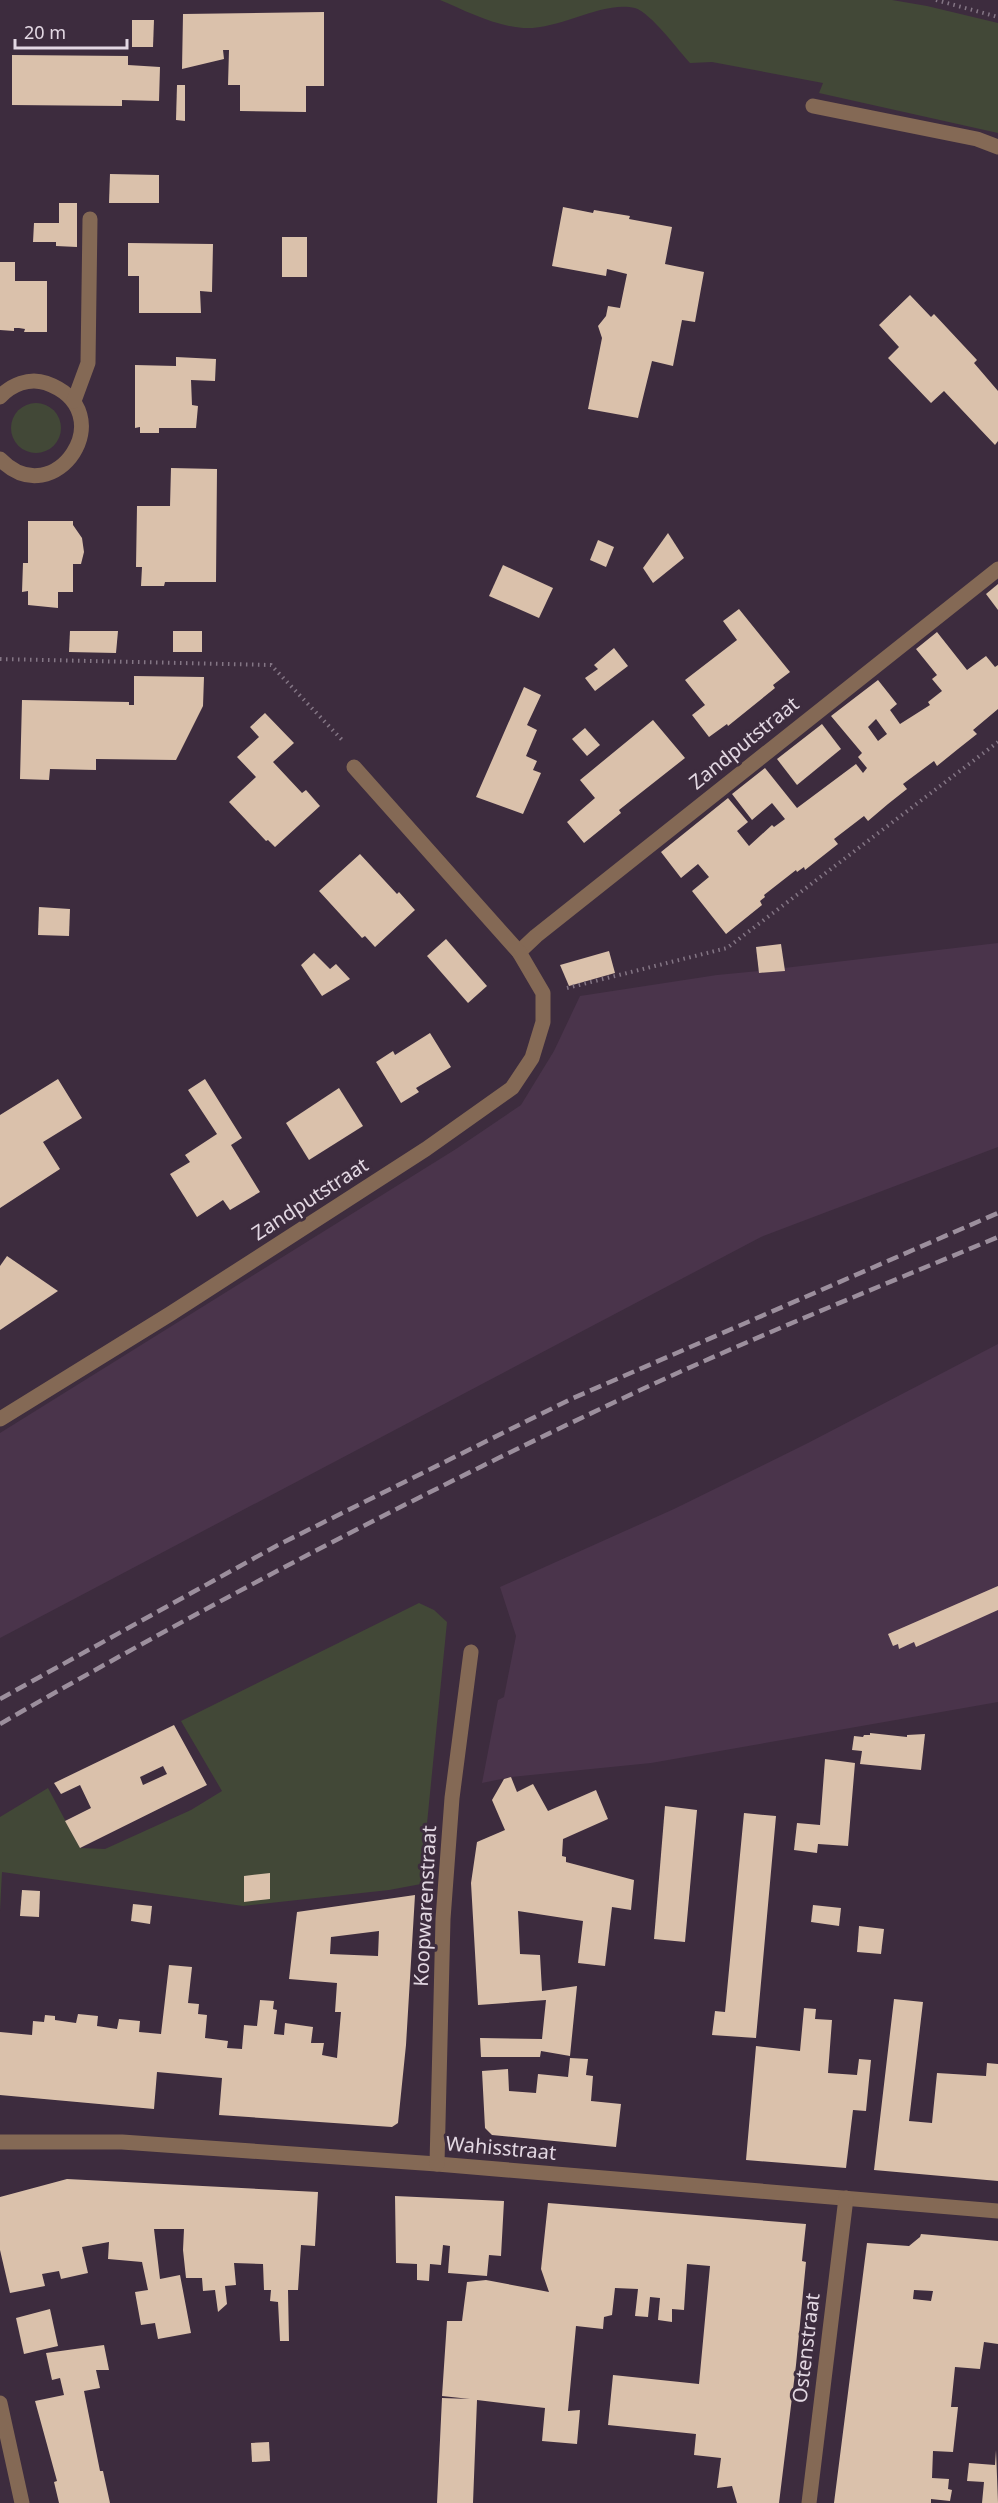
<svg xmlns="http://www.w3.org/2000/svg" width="998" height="2503" font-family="'Noto Sans',sans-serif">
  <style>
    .built { fill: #4a344b }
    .green { fill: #424837 }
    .building { fill: #dac1ab; fill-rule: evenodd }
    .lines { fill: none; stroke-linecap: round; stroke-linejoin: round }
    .path { stroke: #847685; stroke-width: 4; stroke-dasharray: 1.5 4.5; stroke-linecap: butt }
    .minor { stroke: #846955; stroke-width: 15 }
    .rail { stroke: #9c8f9d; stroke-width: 4.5; stroke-dasharray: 12 6; stroke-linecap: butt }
    .labels { text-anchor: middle; stroke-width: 6; stroke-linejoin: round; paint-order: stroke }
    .street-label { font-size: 20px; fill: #e3d8e3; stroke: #3d2c3e }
  </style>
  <rect width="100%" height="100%" fill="#3d2c3e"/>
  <g class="built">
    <path d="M998,943V1147L761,1237L0,1638V1433L456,1149L521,1105L554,1051L580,996L717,975L759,971L760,973L784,971V968Z"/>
    <path d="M998,1344V1702L651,1763L511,1777L482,1783L498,1700L504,1697L516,1636L500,1587L674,1509L808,1443Z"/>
  </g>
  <g class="green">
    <path d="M440,0H892L927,6L998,23V133L819,93L823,83L712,62L690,63C678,50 651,13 635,8C603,0 560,30 523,28C495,26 466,11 440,0Z"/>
    <circle cx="36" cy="428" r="25"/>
    <path d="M419,1603L434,1610L447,1622L421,1884L389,1890L243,1906L2,1872L0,1911V1817L48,1788L80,1848L105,1849L191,1810L222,1791L181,1721Z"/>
  </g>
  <g class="building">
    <path d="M324,12V86H306V112L240,111V85H228L229,50H223L224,59L182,69L183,14Z"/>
    <path d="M132,20H154L153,47H132Z"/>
    <path d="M12,55L128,56V65L160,67L159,101L122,100V106L12,105Z"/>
    <path d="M177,85H185V121L176,120Z"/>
    <path d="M110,174L159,175V203H109Z"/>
    <path d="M59,203H77V247L56,246V242H33L34,223H59Z"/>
    <path d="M563,207L593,213L594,210L630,216L629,219L672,227L665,264L704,272L695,322L682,320L673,366L652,361L638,418L588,409L602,338L598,326L606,316L608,306L620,308L627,274L607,269L606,276L552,266Z"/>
    <rect x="282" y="237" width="25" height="40"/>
    <path d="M128,243L213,244L212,292L200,291L201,313H139V276H128Z"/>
    <path d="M0,262H15V281H47V332H24L25,329L19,328H14V331L0,330Z"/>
    <path d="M910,295L931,317L934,314L977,360L974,363L998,391V441L995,445L944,391L931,403L888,358L899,347L879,325Z"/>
    <path d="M176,357L216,359L215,381L191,380L192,405L198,406L196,428H159V433H140V427L135,428V365L176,366Z"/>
    <path d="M171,468L217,469L216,582H165L164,586H141L142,567H136L137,506H170Z"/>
    <path d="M28,521H73V525L82,538L84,552L81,564H73V592H58V608L28,605V591L22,592L23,563H28Z"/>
    <path d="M668,533L684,558L653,583L643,568Z"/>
    <path d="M598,540L614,547L606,567L590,560Z"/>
    <path d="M503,565L553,588L539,618L489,596Z"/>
    <path d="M998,584V610L986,594Z"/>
    <path d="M739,609L790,672L773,685L775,688L728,726L727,724L709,737L692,715L705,705L685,680L737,640L723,621Z"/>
    <path d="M70,631H118L116,653L69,652Z"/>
    <rect x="173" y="631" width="29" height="21"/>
    <path d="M937,632L967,670L986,656L995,667L998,665V709L973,730L977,734L958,749L937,766L934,761L903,784L907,789L888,804L868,821L864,816L834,839L838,844L805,870L804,867L797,872L796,870L764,895L765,897L760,901L762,905L726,934L692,891L709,877L698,864L681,878L661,852L728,798L748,822L737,831L749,846L772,825L774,827L785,819L772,803L752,820L732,794L765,768L797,808L856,764L863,773L867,768L858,757L862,753L831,716L878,680L897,704L890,710L900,724L930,705L928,702L942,691L932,679L937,675L916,649ZM876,719L887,734L878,741L868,727Z"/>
    <path d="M614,648L628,666L595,691L585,678L598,669L594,665Z"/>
    <path d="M134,676L204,677L203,706L176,760L96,759V770L50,769L49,780L20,779L22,700L129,702V705H134Z"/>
    <path d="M524,687L541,695L527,725L537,730L526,756L537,761L533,770L541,773L523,814L476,797Z"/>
    <path d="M265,713L294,743L273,762L302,793L306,790L320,806L275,847L268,840L266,841L229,802L256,777L237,757L259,737L250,727Z"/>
    <path d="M653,720L685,758L619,810L621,813L584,843L567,822L595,798L580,780Z"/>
    <path d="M822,724L841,749L797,785L777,759Z"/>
    <path d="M585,728L600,745L587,756L572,739Z"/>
    <path d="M360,854L397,894L399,892L415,910L375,947L365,936L362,938L319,891Z"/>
    <path d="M39,907L70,909L69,936L38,935Z"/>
    <path d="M446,939L487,986L468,1003L427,956Z"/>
    <path d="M781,944L785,971L759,973L756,947Z"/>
    <path d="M609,951L615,973L569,986L560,965Z"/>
    <path d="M314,953L330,969L336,964L350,979L322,996L301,965Z"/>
    <path d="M430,1033L451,1067L416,1088L419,1092L401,1103L376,1062L393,1051L395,1055Z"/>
    <path d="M58,1079L82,1118L43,1142L60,1169L0,1208V1115Z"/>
    <path d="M205,1079L242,1138L231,1145L260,1192L230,1210L223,1200L197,1217L170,1174L190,1162L185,1155L217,1134L188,1090Z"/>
    <path d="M339,1088L363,1126L309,1160L286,1123Z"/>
    <path d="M7,1256L58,1291L0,1330V1266Z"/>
    <path d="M998,1586V1610L916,1647L914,1642L899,1649L898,1644L893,1646L888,1634Z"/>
    <path d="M174,1725L207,1785L80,1848L65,1821L91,1808L80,1785L61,1794L54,1783ZM163,1766L167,1774L143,1785L140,1777Z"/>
    <path d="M870,1733L907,1737V1735L925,1734L921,1770L860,1764L862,1751L852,1750L854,1736L863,1737L864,1735H870Z"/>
    <path d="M825,1759L855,1763L848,1846L818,1844L817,1853L794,1850L797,1823L820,1825Z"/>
    <path d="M511,1777L517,1792L533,1784L548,1811L596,1790L608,1819L563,1839L562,1856L566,1857V1862L634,1880L631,1910L612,1907L605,1966L578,1963L583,1921L518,1911L520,1954L540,1955L542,1991L577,1986L570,2056L541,2051L540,2057H481L480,2038L542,2039L546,2000L478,2005L471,1883L477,1842L505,1830L492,1800L504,1779Z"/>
    <path d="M665,1806L697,1810L685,1942L654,1939Z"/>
    <path d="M744,1813L776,1816L756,2038L712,2035L715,2011L725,2012Z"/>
    <path d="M270,1873V1899L244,1902V1876Z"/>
    <path d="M22,1890L40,1891L39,1917L20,1916Z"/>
    <path d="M415,1895L406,2045L398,2123L392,2127L219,2115L222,2078L157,2072L154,2109L0,2095V2032L32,2035L33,2021L44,2022L45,2015L55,2016V2020L76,2023L78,2014L98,2016L97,2026L117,2029L119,2019L140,2021L139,2032L161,2034L169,1965L192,1967L188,2003L199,2004L198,2014L207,2015L205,2038L228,2041L227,2048L242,2049L244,2025L257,2026L260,2000L274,2001L273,2009L277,2010L274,2034L284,2035L285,2023L313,2027L311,2043H324L322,2055L337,2058L341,2012H335L337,1983L289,1979L297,1912ZM379,1931L378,1956L330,1954L331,1937Z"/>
    <path d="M133,1904L152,1906L150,1924L131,1921Z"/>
    <path d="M813,1905L841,1908L839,1926L811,1922Z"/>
    <path d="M859,1926L884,1929L881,1954L857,1952Z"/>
    <path d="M894,1999L923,2002L909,2121L932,2123L937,2073L986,2076L987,2063L998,2064V2181L874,2170Z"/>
    <path d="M804,2008L816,2009L815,2019L832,2020L828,2073L857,2075L859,2059L871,2060L866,2111L853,2110L846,2168L746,2160L756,2046L800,2051Z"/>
    <path d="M570,2058L588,2059L586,2075L593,2076L591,2101L621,2104L616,2147L492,2135L485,2128L482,2071L508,2069L509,2091L536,2093L538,2074L568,2077Z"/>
    <path d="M67,2179L318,2192L315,2246L301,2245L298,2290H288L289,2341H280L278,2302L270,2301L271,2290H264L263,2264L234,2263L236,2285L225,2286L227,2304L218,2312L215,2290L203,2291L202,2278H186L183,2250L184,2229H154L160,2279L180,2275L191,2333L158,2339L155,2323L141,2325L135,2292L148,2290L142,2262L108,2259L109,2242L82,2247L88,2273L61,2279L59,2271L42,2274L45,2286L10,2293L0,2250V2197Z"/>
    <path d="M395,2196L504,2201L501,2256L489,2255L487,2276L448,2273L450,2246L443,2245L441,2265L430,2264L429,2281L417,2280V2264L396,2263Z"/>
    <path d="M548,2203L806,2224L802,2261L806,2262L796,2365L779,2503H737L732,2486L717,2488L721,2458L694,2455L696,2434L608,2425L613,2375L699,2384L710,2266L687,2264L684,2310L672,2309V2322L658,2320L660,2298L650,2297L648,2317L635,2316L638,2289L615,2288L612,2315L604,2317L603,2329L576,2326L568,2411L580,2410L577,2444L542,2441L545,2408L477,2400L473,2503H437L442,2398L470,2399L442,2396L447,2321H462L467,2282L486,2280L549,2292L541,2269Z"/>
    <path d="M921,2234L998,2241V2344L984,2342L980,2369L955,2367L951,2407H958L953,2452L933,2451L932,2478L949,2479L948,2489L952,2490L950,2501L931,2499V2503H834L867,2243L909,2246L920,2237ZM914,2290L933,2291L931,2301L913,2299Z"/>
    <path d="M50,2309L58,2346L24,2354L16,2318Z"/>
    <path d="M104,2345L109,2370H96L100,2388L84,2391L100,2471H103L110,2503H59L54,2482L57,2481L35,2401L64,2395L60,2378L52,2380L46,2353Z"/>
    <path d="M269,2442L270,2461L252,2462L251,2443Z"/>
    <path d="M996,2450L998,2503H982L984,2482L967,2481L969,2463L995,2465Z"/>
  </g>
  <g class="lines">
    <g class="path">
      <path d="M936,0L998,17"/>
      <path d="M0,659L271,665L344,742"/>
      <path d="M567,988L727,948L998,742"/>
    </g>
    <g class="minor">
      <path d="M813,106L977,139L998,147"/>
      <path d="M0,397C11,385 29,377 46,383C125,411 55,516 0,459"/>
      <path d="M74,401L88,363L90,219"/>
      <path d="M519,952L536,936L998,569"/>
      <path d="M0,1419L170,1314L426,1149L512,1088L532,1058L543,1022V993L519,952L354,767"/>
      <path d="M0,2142H122L437,2164L998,2211"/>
      <path d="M437,2164L443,1919L452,1798L471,1652"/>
      <path d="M0,2403L22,2503"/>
      <path d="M809,2503L846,2198"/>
    </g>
    <g class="rail">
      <path d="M0,1699L278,1545L571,1399L998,1213"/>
      <path d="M0,1724C212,1602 428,1489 649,1386C764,1333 881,1286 998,1237"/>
    </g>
  </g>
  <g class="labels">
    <g class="street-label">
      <text transform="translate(744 743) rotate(-39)" y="7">Zandputstraat</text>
      <text transform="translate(310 1199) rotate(-33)" y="7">Zandputstraat</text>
      <text transform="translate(425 1906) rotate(-87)" y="7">Koopwarenstraat</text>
      <text transform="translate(501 2148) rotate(5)" y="7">Wahisstraat</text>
      <text transform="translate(806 2348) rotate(-83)" y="7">Ostenstraat</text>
    </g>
  </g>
  <path d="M15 39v9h112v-9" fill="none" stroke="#e3d8e3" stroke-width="3"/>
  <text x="24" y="39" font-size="18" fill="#e3d8e3" stroke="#3d2c3e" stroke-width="4.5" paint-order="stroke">20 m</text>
</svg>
